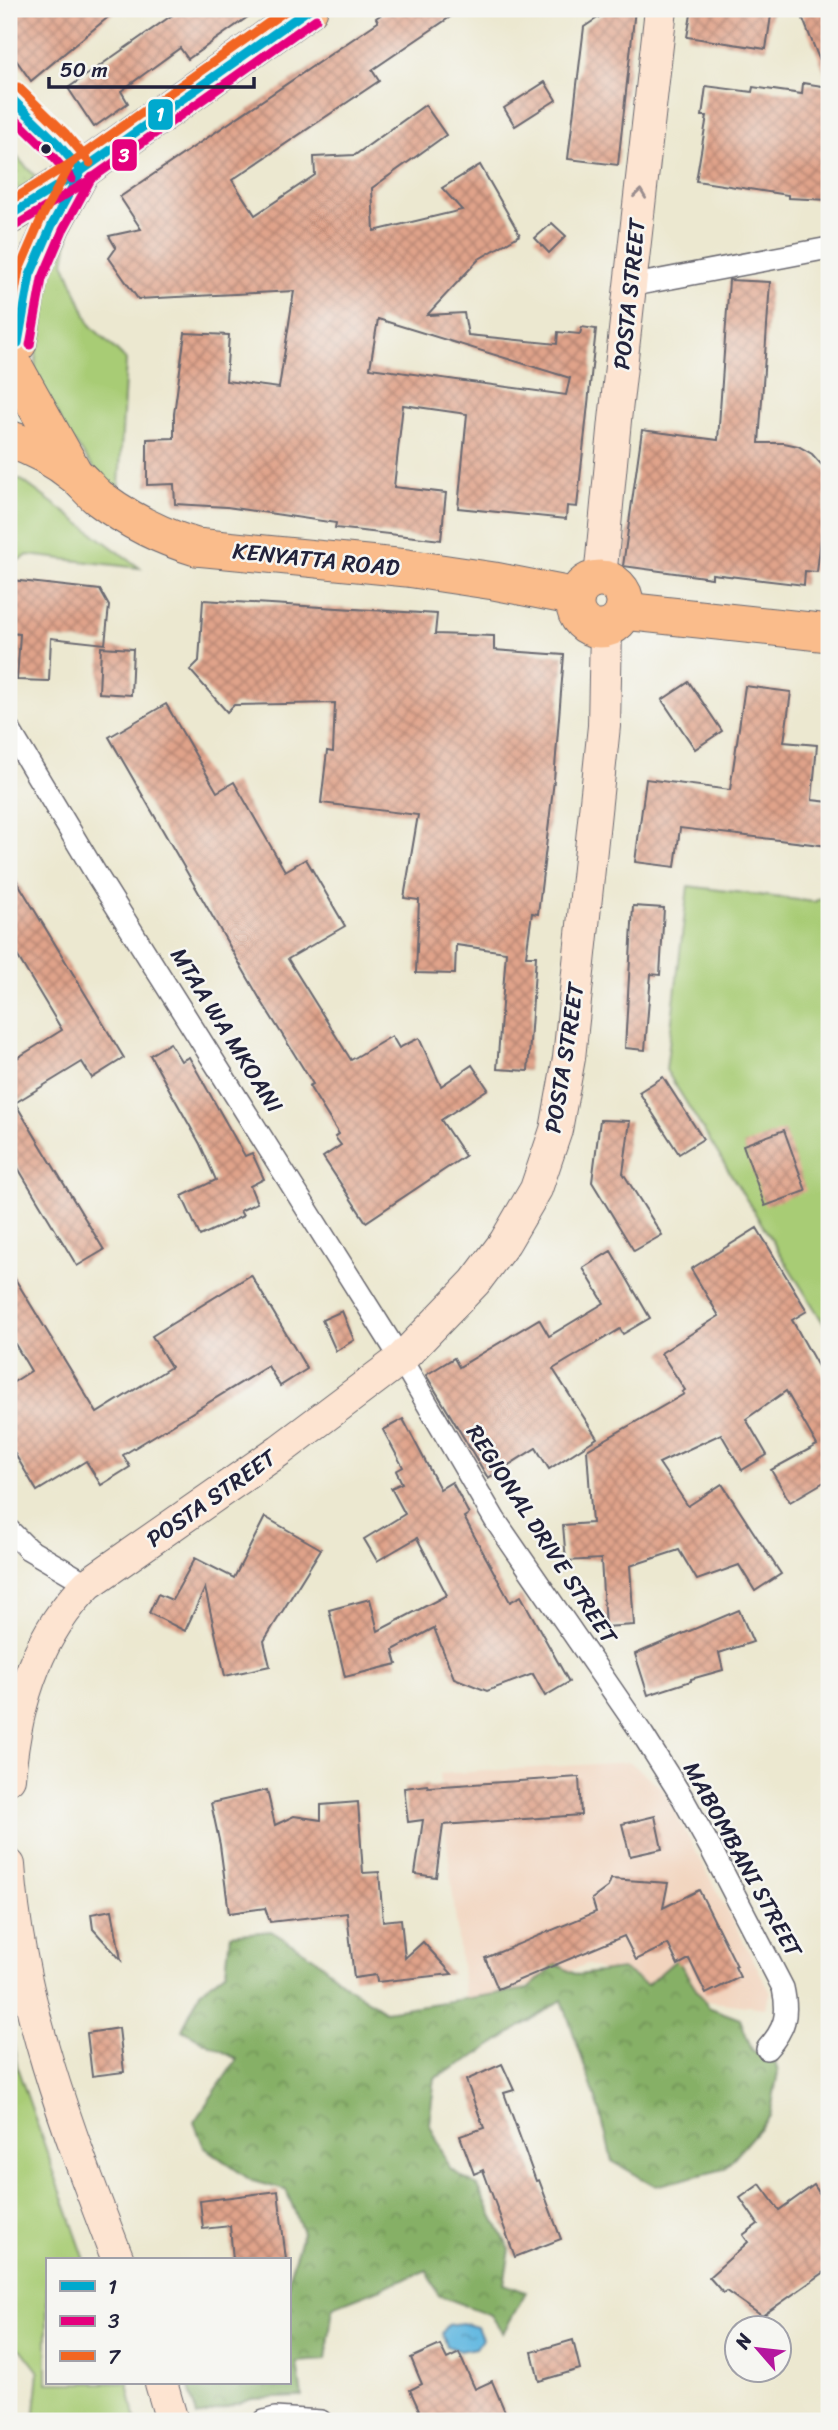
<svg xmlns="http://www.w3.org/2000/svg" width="838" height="2430" font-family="Sriracha,sans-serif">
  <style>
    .built { fill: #f2d4be }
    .green { fill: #a8cc75; stroke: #657758; stroke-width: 2 }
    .forest { fill: url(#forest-crowns); stroke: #546950; stroke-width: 2 }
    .park { fill: url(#park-dots); stroke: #657758; stroke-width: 2 }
    .water { fill: url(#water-ripples); stroke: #446e8e; stroke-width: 2 }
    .building { fill: url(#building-cross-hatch); fill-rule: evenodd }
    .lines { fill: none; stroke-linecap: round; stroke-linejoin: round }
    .minor-casing { stroke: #69676f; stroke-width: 24 }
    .secondary-casing { stroke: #69676f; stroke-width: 34 }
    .trunk-casing { stroke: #69676f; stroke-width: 39 }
    .minor { stroke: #fff; stroke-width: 21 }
    .secondary { stroke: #fde4d1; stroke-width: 32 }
    .trunk { stroke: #fabc8b; stroke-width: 37 }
    .bus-1-casing { stroke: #f6f6f2; stroke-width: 14 }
    .bus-2-casing { stroke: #f6f6f2; stroke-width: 14 }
    .bus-3-casing { stroke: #f6f6f2; stroke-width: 14 }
    .bus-1 { stroke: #00a9ce; stroke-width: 9 }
    .bus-2 { stroke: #e5007d; stroke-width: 9 }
    .bus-3 { stroke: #f26522; stroke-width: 9 }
    .oneway { stroke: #9a8d8e }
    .bus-dot { fill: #22223b; stroke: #f6f6f2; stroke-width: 2.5 }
    .labels { text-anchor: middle; stroke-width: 5; stroke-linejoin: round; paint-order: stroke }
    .street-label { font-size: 23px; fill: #22223b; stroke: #f6f6f2 }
    .line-badge { stroke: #f6f6f2; stroke-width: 2.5 }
    .badge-label { font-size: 19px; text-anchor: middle; font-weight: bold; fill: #fff }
  </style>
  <defs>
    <pattern id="forest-crowns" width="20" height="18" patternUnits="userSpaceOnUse" patternTransform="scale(1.75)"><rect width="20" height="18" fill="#86b066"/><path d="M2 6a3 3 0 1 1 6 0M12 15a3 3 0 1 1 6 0" fill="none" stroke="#6d8f55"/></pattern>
    <pattern id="park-dots" width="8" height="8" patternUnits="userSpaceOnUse" patternTransform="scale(1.75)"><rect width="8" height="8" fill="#a8cc75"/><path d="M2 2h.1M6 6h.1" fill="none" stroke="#90af66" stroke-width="1.8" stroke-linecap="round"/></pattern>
    <pattern id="water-ripples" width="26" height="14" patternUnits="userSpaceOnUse" patternTransform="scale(1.75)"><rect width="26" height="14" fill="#65b9e1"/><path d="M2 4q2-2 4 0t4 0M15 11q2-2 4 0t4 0" fill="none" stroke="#5396b8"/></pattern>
    <pattern id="building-cross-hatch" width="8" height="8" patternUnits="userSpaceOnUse" patternTransform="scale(1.75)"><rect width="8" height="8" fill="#e0a38a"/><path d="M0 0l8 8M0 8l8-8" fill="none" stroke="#b58472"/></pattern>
  </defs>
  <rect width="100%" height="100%" fill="#f6f6f2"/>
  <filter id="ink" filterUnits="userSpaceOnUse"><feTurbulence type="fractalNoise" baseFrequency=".0143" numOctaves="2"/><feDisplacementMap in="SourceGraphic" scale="14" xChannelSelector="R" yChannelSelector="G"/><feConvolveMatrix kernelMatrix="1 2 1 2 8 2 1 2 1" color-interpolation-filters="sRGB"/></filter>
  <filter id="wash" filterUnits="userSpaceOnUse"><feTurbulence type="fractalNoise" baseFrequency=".00686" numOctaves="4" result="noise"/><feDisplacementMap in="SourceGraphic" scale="28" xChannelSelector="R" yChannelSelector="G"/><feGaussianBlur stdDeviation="1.57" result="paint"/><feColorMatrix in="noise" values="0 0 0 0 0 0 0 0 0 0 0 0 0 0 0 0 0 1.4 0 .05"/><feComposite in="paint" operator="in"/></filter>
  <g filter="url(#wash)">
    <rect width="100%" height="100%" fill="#ece8d0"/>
    <path class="built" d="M630,1762L662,1788L771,1993L765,2008L661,1996L587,1964L466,2009L439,1774Z"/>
    <g class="green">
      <path d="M72,219L64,262L90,325L126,360L119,486L107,485L67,433L35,371L41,292Z"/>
      <path d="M9,475L23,481L140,568L28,555L9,565Z"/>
      <path d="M688,886L814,902L829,894V1332L666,1070Z"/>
      <path d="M9,2023L18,2070L85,2260H47V2383H128L136,2421H34L39,2372L22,2350L9,2346Z"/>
    </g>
    <path class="forest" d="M271,1931L312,1956L348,1987L385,2011L528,1989L556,1964L577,1975L622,1969L647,1985L677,1959L708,2007L740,2019L752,2050L775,2062L778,2072L770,2116L724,2169L656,2186L612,2161L600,2111L562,2000L469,2060L435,2078L429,2123L450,2169L477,2186L510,2250L504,2284L526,2292L503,2333L491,2315L438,2295L427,2270L333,2307L326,2360L297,2362L302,2397L252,2399L197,2417L188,2383H289V2276L303,2232L286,2190L252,2181L204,2147L194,2122L237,2059L182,2030L200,1992L226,1971L230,1935Z"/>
    <path class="park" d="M9,149L38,179L9,197Z"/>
    <path class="water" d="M462,2323L477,2327L482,2339L476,2348L460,2351L447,2346L442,2334L448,2325Z"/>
    <g id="blocks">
      <g class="building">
        <path d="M9,9H118L31,81L9,50Z"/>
        <path d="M181,9H259L188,59L180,48L121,91L128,103L94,127L68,88Z"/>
        <path d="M389,9H462L372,70L379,81L232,180L255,215L315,175L314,157L355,155L425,105L446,135L372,188L374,231L462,210L442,188L480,165L520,235L479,259L427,315L464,313L468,335L557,344L558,332L580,334L582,327L596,329L577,507L567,506L566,519L458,508L467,414L403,405L394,487L446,493L441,540L335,528L336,523L227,507L175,504L174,484L147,485V439L174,438V414L185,333L229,335L226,381L279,388L294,291L138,299L109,258L116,248L109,236L141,229L120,197L378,22L376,18ZM378,319L570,378L566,395L370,368Z"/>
        <path d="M611,9H635L618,165L568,159L584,27Z"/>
        <path d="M692,9H772L766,49L687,37Z"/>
        <path d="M799,9H829V81H828Z"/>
        <path d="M545,82L556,100L515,126L504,108Z"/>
        <path d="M803,83L829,87V200L788,198V195L696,181L707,116H702L706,86L752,92L753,87L802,94Z"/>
        <path d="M552,223L566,236L549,253L535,238Z"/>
        <path d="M729,280L770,282L759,443H784L798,446L812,454L829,473L817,572L805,571L804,585L712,574V578L623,566L642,430L718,440Z"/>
        <path d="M11,580L100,590L109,606L105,644L51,638L49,681L17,680L20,634L9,633Z"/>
        <path d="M203,600L437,614L435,634L494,636V650L564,655L554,780L538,914L532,913L526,956H536L528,1071L497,1069L506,952L456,945L455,974L416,973L419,900L404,898L418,815L321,803L327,751L333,752L335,703L234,705L227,712L190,670L199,661Z"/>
        <path d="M101,647L133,649L131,695L99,693Z"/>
        <path d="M689,682L722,731L695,749L662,700Z"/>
        <path d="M745,686L791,692L784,742L817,745L812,800L829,802V846L680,828L675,867L635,862L646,779L730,790Z"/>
        <path d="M166,704L217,792L234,782L285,871L306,859L345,926L288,959L351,1060L392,1036L399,1048L419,1038L441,1086L472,1065L488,1089L441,1120L465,1156L366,1222L323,1157L341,1145L335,1137L339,1134L309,1086L313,1084L260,999L109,737Z"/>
        <path d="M9,868L124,1058L92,1078L82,1062L15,1103L104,1250L77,1266L9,1153V1063L62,1030L9,942Z"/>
        <path d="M633,906L664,908L660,975L651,974L645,1050L625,1048Z"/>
        <path d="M170,1043L181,1061L189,1057L245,1156L252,1153L264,1179L250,1186L257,1203L240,1211L243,1216L200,1236L182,1196L216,1180L200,1144L150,1055Z"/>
        <path d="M663,1077L703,1139L679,1154L639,1092Z"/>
        <path d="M600,1120L630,1121L623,1173L662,1235L634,1251L592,1182Z"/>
        <path d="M784,1130L806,1191L765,1206L743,1145Z"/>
        <path d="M757,1228L807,1311L792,1320L829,1386V1479L790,1502L771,1470L817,1445L786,1391L746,1419L767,1455L742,1470L721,1434L659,1463L688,1506L722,1484L781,1574L755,1591L739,1565L697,1580L679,1550L630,1566L634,1625L605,1627L601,1559L566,1561L563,1525L592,1523L587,1450L684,1394L682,1392L685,1390L661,1353L719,1316L691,1269Z"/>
        <path d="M611,1251L650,1318L623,1334L620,1329L553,1369L597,1438L549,1469L536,1448L488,1478L426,1375L454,1358L459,1367L539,1319L549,1336L604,1303L583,1268Z"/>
        <path d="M9,1269L97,1413L171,1367L152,1336L251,1275L307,1369L280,1386L268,1366L123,1455L130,1467L101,1485L86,1461L37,1491L9,1444V1385L31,1371L9,1334Z"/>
        <path d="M342,1311L354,1340L336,1351L322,1320Z"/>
        <path d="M403,1419L440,1489L452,1482L469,1514L464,1517L510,1602L521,1596L569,1682L545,1696L533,1674L487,1691L454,1678L434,1628L393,1650L397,1664L345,1677L329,1610L370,1599L378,1631L447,1595L417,1538L377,1561L364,1539L405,1514L391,1488L402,1483L396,1471L403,1467L383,1430Z"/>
        <path d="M265,1517L321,1549L264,1641L270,1666L225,1676L205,1588L185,1631L149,1613L158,1594L172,1600L195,1558L234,1578Z"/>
        <path d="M739,1610L753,1642L719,1653L723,1670L691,1679V1681L648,1695L635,1654Z"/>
        <path d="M579,1777L581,1815L443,1825L436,1877L415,1874L423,1820L408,1822L404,1788L427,1785L428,1787Z"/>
        <path d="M267,1790L275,1825L294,1816L321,1820V1805L358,1802L363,1873L379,1872L383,1921L401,1919L405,1958L423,1942L452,1974L377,1982L376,1975L354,1978L347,1913L270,1922L265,1908L229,1913L220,1845L211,1803Z"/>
        <path d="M655,1816L662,1849L630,1856L622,1824Z"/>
        <path d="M611,1879L668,1883L663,1908L699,1890L737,1966L735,1967L740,1977L706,1994L689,1959L678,1965L668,1944L636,1960L624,1936L498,1989L485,1958L596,1912L592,1899L608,1887Z"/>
        <path d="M112,1910L121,1960L93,1929L91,1914Z"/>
        <path d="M119,2028L124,2072L92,2076L87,2033Z"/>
        <path d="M502,2064L514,2090L504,2093L536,2181L539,2180L561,2239L515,2257L483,2170L474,2174L460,2136L484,2128L466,2080Z"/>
        <path d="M760,2184L779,2210L814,2185L829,2208V2269L762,2316L726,2291L723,2293L709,2277L748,2242L743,2235L758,2224L740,2198Z"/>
        <path d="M278,2191L286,2260H233L230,2226L203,2229L200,2201Z"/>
        <path d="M573,2340L580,2369L539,2381L532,2352Z"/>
        <path d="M440,2345L447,2359L459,2353L475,2389L492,2381L509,2421H424L410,2390L422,2384L411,2358Z"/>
      </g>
    </g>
  </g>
  <g filter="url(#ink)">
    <use href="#blocks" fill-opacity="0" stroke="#69676f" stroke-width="2"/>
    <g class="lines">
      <defs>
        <g id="minor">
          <path d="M9,96L57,143L81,171"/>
          <path d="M629,286L829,248"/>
          <path d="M9,729L96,874L401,1359L495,1520L643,1735L682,1797L711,1849L783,1988C789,2015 785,2029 767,2049"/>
          <path d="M9,1530L28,1549L88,1584"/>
          <path d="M264,2421L275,2418L321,2421"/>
        </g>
        <g id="secondary">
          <path d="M600,579L615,420L661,9"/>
          <path d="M9,1778C15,1707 36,1635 88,1584L280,1450L401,1359L475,1282L505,1242L536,1189L556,1130L569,1058L604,726L606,629"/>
          <path d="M9,1865C18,2002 69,2133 118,2260"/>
          <path d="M161,2383L172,2421"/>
        </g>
        <g id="trunk">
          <path d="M9,216L81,171L309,9"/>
          <path d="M18,343L30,275L52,225L81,172"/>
          <path d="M16,370L72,470"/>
          <path d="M9,439C32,447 57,460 75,475C84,482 90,491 99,498C127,519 162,537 196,547L407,568L494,581L576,597"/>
          <circle cx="600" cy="604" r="25"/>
          <path d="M624,611L829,633"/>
        </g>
      </defs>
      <use href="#minor" class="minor-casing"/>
      <use href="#secondary" class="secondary-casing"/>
      <use href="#trunk" class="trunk-casing"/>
      <use href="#minor" class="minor"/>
      <use href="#secondary" class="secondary"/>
      <use href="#trunk" class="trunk"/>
      <defs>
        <g id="bus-1">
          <path d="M9,96L57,143L81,171"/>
          <path d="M9,216L81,171L309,9"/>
          <path d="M18,343L30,275L52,225L81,171"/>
        </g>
        <g id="bus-2">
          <path d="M9,113L48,151L72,179"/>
          <path d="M15,226L88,181L316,19"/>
          <path d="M30,345L42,279L63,230L92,177"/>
        </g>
        <g id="bus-3">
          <path d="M18,87L66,134L90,163"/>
          <path d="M9,202L74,161L288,9"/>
          <path d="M9,325L19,270L41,219L70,165"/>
        </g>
      </defs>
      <use href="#bus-1" class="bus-1-casing"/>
      <use href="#bus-2" class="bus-2-casing"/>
      <use href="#bus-3" class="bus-3-casing"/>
      <use href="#bus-1" class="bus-1"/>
      <use href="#bus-2" class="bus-2"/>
      <use href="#bus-3" class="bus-3"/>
    </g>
    <defs><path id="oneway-chevron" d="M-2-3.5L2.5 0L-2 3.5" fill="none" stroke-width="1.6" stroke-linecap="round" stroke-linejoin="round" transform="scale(1.75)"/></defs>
    <use class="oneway" href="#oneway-chevron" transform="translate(640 194) rotate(-83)"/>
  </g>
  <circle class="bus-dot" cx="46" cy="149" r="6"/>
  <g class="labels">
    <g class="street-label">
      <text transform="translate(629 294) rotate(-84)" y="8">POSTA STREET</text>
      <text transform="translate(316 559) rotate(6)" y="8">KENYATTA ROAD</text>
      <text transform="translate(227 1030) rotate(58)" y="8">MTAA WA MKOANI</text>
      <text transform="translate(564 1058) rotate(-81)" y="8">POSTA STREET</text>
      <text transform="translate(211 1498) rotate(-35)" y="8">POSTA STREET</text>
      <text transform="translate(542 1534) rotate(57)" y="8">REGIONAL DRIVE STREET</text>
      <text transform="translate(743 1859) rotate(61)" y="8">MABOMBANI STREET</text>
    </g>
  </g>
  <g class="line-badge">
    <rect x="147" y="98" width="27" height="33" rx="7" fill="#00a9ce"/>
    <rect x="111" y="138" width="27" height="34" rx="7" fill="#e5007d"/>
  </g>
  <g class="badge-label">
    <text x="160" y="121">1</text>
    <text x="124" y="162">3</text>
  </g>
  <rect width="838" height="2430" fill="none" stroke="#f6f6f2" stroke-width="35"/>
  <rect x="46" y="2258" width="245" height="126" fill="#f6f6f2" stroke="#a1a1a9" stroke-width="2"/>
  <rect x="60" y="2281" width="35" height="10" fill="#00a9ce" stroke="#a1a1a9" stroke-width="2"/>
  <text x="108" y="2294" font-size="21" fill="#22223b">1</text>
  <rect x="60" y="2316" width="35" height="10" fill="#e5007d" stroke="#a1a1a9" stroke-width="2"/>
  <text x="108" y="2328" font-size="21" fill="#22223b">3</text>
  <rect x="60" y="2351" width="35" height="10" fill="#f26522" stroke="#a1a1a9" stroke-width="2"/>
  <text x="108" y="2364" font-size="21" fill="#22223b">7</text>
  <g transform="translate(758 2349) rotate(298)"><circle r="33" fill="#f6f6f2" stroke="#a1a1a9" stroke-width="2"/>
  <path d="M0-5L12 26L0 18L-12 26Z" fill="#b5179e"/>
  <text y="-10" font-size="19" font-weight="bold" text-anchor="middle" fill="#22223b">N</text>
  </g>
  <path d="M49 77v10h205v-10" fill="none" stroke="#22223b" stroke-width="3.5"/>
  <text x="60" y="77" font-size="21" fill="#22223b" stroke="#f6f6f2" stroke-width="5" paint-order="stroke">50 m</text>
</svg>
